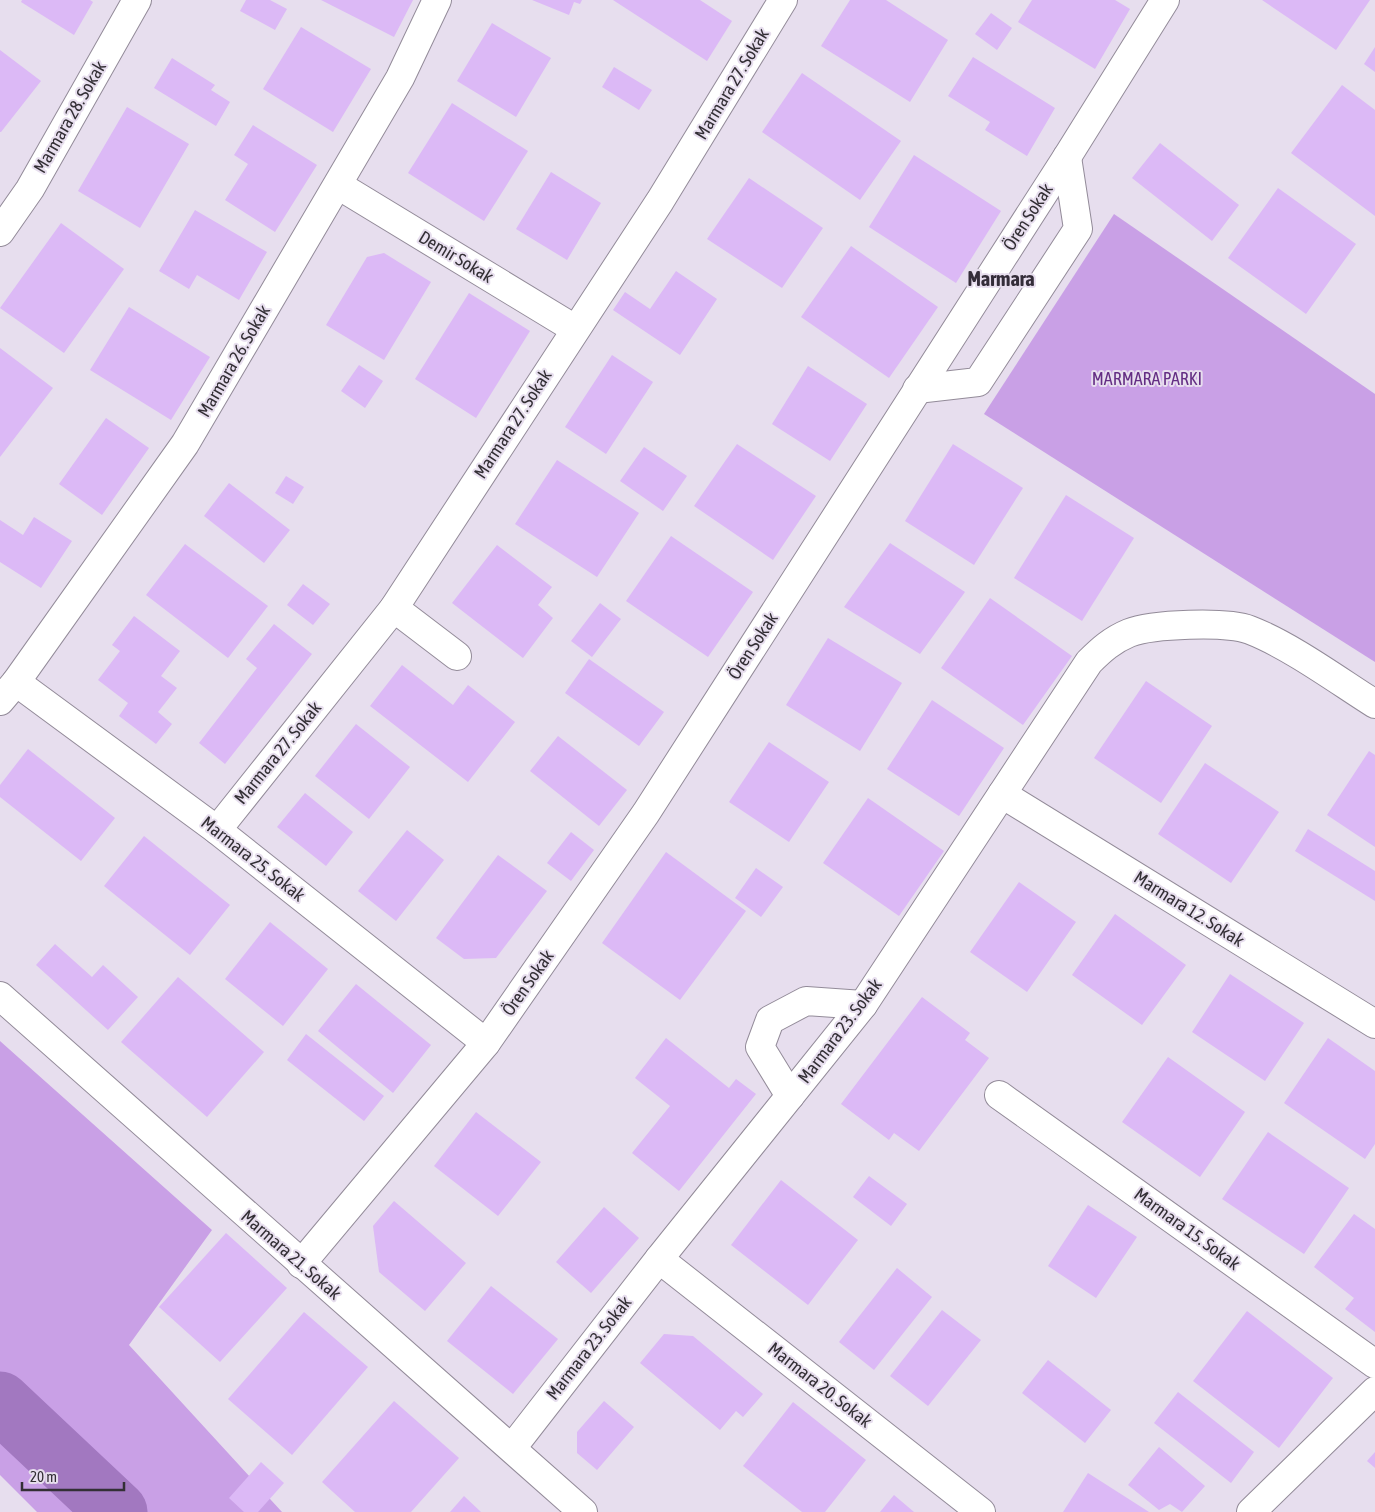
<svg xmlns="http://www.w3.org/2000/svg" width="1375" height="1512" font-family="'Asap Condensed',sans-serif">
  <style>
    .green { fill: #c9a0e6 }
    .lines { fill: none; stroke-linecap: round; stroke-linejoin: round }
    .river { stroke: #a278c0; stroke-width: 61 }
    .building { fill: #dcb9f6 }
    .minor-casing { stroke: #938b99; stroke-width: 30 }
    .minor { stroke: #fff; stroke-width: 28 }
    .labels { text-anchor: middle; stroke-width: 4; stroke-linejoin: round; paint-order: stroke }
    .street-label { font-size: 18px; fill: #332f35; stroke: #e7deee }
    .park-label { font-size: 18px; fill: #642e84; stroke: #e7deee }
    .quarter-label { font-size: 20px; font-weight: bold; fill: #342d39; stroke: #e7deee }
  </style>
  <rect width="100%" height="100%" fill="#e7deee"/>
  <g class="green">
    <path d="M1114,214L1375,394V662L984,414Z"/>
    <path d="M0,1041L212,1230L129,1345L282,1512H37L0,1475Z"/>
  </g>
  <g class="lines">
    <path class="river" d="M0,1402L117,1512"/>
  </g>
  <g class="building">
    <path d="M22,0H90L93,2L74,35L21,2Z"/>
    <path d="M246,0H270L287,9L275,30L240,11Z"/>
    <path d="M321,0H413L394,37Z"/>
    <path d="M532,0H582L580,4L574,2L569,15Z"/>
    <path d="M613,0H700L732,21L707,61Z"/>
    <path d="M850,0H886L948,40L910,102L821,46Z"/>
    <path d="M1032,0H1115L1130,9L1095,69L1018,22Z"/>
    <path d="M1262,0H1370L1336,50Z"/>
    <path d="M991,13L1012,28L997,50L975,34Z"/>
    <path d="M492,23L551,58L516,117L457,81Z"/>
    <path d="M301,27L371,69L333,132L263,89Z"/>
    <path d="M1375,47V72L1364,64Z"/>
    <path d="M0,50L41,81L1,132H0Z"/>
    <path d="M973,57L1055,108L1027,156L985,130L990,122L948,96Z"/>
    <path d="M172,58L215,85L211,90L230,102L216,126L154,88Z"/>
    <path d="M614,67L652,90L639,110L602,87Z"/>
    <path d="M802,73L901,141L860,200L762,132Z"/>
    <path d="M1342,85L1375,110V216L1291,153Z"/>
    <path d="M452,103L528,151L484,221L408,173Z"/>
    <path d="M127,107L189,144L140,228L78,191Z"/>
    <path d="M253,125L317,165L275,232L225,200L248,164L234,155Z"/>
    <path d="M1160,143L1239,205L1212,241L1132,178Z"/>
    <path d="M914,155L1001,211L956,283L869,227Z"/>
    <path d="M551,172L601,203L567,260L516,229Z"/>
    <path d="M749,178L823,228L782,288L707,239Z"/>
    <path d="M1278,188L1356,244L1306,314L1228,258Z"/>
    <path d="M195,210L267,252L239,300L197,275L189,289L159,271Z"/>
    <path d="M61,223L124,269L64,353L0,308Z"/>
    <path d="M851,246L938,307L889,378L801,317Z"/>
    <path d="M384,253L431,282L384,360L326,325L367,257Z"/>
    <path d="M676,271L717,299L680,355L613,310L625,292L650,309Z"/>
    <path d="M469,293L530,331L476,418L415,379Z"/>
    <path d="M129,307L210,357L171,420L90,370Z"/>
    <path d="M0,348L53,388L0,457Z"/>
    <path d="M612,355L653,382L606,454L565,427Z"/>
    <path d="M359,365L383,381L365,408L341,391Z"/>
    <path d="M808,366L867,404L830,461L772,424Z"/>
    <path d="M106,418L149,448L102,515L59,484Z"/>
    <path d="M737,444L816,496L773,560L694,506Z"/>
    <path d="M953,444L1023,488L974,565L905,521Z"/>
    <path d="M644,447L687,476L663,511L620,481Z"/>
    <path d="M557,460L639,513L597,577L515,524Z"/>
    <path d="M286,476L304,487L293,504L275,493Z"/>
    <path d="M229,483L290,530L264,563L204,516Z"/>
    <path d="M1066,495L1134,538L1082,621L1014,578Z"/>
    <path d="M34,517L72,541L41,588L0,562V520L23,535Z"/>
    <path d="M671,536L753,592L708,657L626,601Z"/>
    <path d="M890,543L965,592L920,654L844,607Z"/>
    <path d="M185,544L268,606L228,658L146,595Z"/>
    <path d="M497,545L552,587L538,605L553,618L523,658L452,603Z"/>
    <path d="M303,584L330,604L313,625L287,605Z"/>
    <path d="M990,598L1072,656L1023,725L941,668Z"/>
    <path d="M600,603L621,619L592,657L571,641Z"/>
    <path d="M134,616L180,651L161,676L177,688L158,712L172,724L156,744L119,716L128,703L98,680L120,651L112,645Z"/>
    <path d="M274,624L312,654L225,764L199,743L257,668L246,659Z"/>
    <path d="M828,638L902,683L860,751L786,705Z"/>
    <path d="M589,659L664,712L639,746L565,693Z"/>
    <path d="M402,665L453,705L468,685L515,722L468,782L370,706Z"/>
    <path d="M1146,681L1212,726L1161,803L1094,758Z"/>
    <path d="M932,700L1004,748L959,816L887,769Z"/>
    <path d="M356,724L410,767L369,819L315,776Z"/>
    <path d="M558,736L627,790L599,826L530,771Z"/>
    <path d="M769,742L829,782L789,842L729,802Z"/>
    <path d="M28,749L115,818L81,861L0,797V785Z"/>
    <path d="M1369,751L1375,755V847L1327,815Z"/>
    <path d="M1205,763L1279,812L1231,883L1158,834Z"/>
    <path d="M305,793L353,832L326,866L277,827Z"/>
    <path d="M868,798L944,851L899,916L823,863Z"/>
    <path d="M1308,829L1375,871V901L1295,851Z"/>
    <path d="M407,830L444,860L396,921L358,891Z"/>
    <path d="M571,832L594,850L571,881L547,863Z"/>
    <path d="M144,836L230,905L190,955L104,886Z"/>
    <path d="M666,852L746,911L680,1000L602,943Z"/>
    <path d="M498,855L547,891L496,958L464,959L436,938Z"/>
    <path d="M756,868L783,887L761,917L735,898Z"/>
    <path d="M1019,882L1076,922L1027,992L970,952Z"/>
    <path d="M1115,914L1186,965L1142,1025L1072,975Z"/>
    <path d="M270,922L328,969L283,1026L225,979Z"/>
    <path d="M55,944L92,977L103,965L138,997L108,1030L36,965Z"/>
    <path d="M1230,974L1304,1023L1265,1081L1192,1032Z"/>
    <path d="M178,977L264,1052L207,1117L121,1042Z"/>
    <path d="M356,984L431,1045L393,1093L318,1031Z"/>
    <path d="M922,997L970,1033L965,1040L989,1058L919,1151L894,1133L889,1140L841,1104Z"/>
    <path d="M306,1034L384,1096L364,1121L287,1060Z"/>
    <path d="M666,1038L729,1088L736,1079L756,1094L679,1191L632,1153L670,1106L635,1078Z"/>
    <path d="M1328,1038L1375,1071V1144L1365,1159L1284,1103Z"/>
    <path d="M1168,1057L1245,1112L1200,1177L1122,1122Z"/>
    <path d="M476,1112L541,1162L498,1216L434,1166Z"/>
    <path d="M1268,1132L1349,1188L1304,1254L1222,1199Z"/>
    <path d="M869,1176L907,1204L891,1226L853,1197Z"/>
    <path d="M781,1180L858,1240L808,1305L731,1245Z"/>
    <path d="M394,1201L466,1263L425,1311L379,1272L373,1226Z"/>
    <path d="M1088,1205L1137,1237L1096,1298L1048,1266Z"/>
    <path d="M604,1207L639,1238L591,1293L556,1262Z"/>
    <path d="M1354,1214L1375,1229V1332L1345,1309L1354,1298L1314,1267Z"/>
    <path d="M226,1233L287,1288L220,1362L159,1307Z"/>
    <path d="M897,1268L932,1297L874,1370L839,1342Z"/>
    <path d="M491,1286L558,1339L513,1394L447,1341Z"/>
    <path d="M942,1310L981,1340L928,1406L890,1376Z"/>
    <path d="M1247,1311L1333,1378L1279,1448L1193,1381Z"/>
    <path d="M304,1312L368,1367L292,1455L228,1399Z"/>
    <path d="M664,1334L693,1336L763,1394L743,1417L736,1411L720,1430L640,1363Z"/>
    <path d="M1048,1360L1111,1410L1085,1443L1022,1393Z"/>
    <path d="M1178,1392L1254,1452L1231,1483L1154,1423Z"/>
    <path d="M394,1401L459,1458L411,1512H355L322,1482Z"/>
    <path d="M604,1401L634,1427L597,1470L577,1453V1432Z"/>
    <path d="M793,1402L866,1460L825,1512H802L743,1466Z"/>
    <path d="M1159,1447L1205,1486L1182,1512L1170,1504L1159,1510L1128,1485Z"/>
    <path d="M1375,1452V1468L1367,1461Z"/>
    <path d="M261,1462L284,1483L258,1512H244L229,1498Z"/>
    <path d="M1088,1473L1149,1512H1063Z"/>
    <path d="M894,1495L914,1512H880Z"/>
    <path d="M464,1496L481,1512H450Z"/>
  </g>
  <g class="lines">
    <defs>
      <g id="minor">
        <path d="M338,185L575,329"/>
        <path d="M0,232L30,189L137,0"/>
        <path d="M917,389L978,382L1078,229L1067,157"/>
        <path d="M394,608L457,656"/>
        <path d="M16,682L217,830L486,1043"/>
        <path d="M0,701L16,682L185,444L400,78L437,0"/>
        <path d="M1002,794L1375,1024"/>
        <path d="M217,830L394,608L660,201L783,0"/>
        <path d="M0,996L583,1512"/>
        <path d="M999,1095L1375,1364"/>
        <path d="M790,1096L760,1047L770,1020L806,1001L863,1005"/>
        <path d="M659,1259L981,1512"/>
        <path d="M301,1264L486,1043L646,813L1067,157L1165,0"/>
        <path d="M512,1448L659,1259L863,1005L1089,662C1101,650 1112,640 1129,633C1152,624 1226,621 1250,630C1291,646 1337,680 1375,704"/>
        <path d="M1251,1512L1375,1391"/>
      </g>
    </defs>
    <use href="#minor" class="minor-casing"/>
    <use href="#minor" class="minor"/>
  </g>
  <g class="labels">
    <g class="street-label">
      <text transform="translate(732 84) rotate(-59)" y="6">Marmara 27. Sokak</text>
      <text transform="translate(70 117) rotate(-60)" y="6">Marmara 28. Sokak</text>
      <text transform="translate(1028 217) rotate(-57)" y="6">Ören Sokak</text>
      <text transform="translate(456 257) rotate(31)" y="6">Demir Sokak</text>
      <text transform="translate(234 361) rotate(-60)" y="6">Marmara 26. Sokak</text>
      <text transform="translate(513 424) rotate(-57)" y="6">Marmara 27. Sokak</text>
      <text transform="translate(753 646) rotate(-57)" y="6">Ören Sokak</text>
      <text transform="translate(278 753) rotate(-51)" y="6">Marmara 27. Sokak</text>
      <text transform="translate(253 859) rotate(38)" y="6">Marmara 25. Sokak</text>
      <text transform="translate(1189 909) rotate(32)" y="6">Marmara 12. Sokak</text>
      <text transform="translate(528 983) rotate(-55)" y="6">Ören Sokak</text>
      <text transform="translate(840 1031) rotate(-53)" y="6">Marmara 23. Sokak</text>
      <text transform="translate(1187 1229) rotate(36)" y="6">Marmara 15. Sokak</text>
      <text transform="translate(291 1255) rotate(41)" y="6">Marmara 21. Sokak</text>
      <text transform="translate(589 1348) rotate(-52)" y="6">Marmara 23. Sokak</text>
      <text transform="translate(820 1385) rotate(38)" y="6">Marmara 20. Sokak</text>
    </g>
    <g class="park-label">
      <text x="1147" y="385">MARMARA PARKI</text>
    </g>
    <g class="quarter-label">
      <text x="1001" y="286">Marmara</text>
    </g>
  </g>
  <path d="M22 1482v8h102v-8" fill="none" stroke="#332f35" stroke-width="2.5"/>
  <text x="30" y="1482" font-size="15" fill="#332f35" stroke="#e7deee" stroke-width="4" paint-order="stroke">20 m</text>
</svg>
